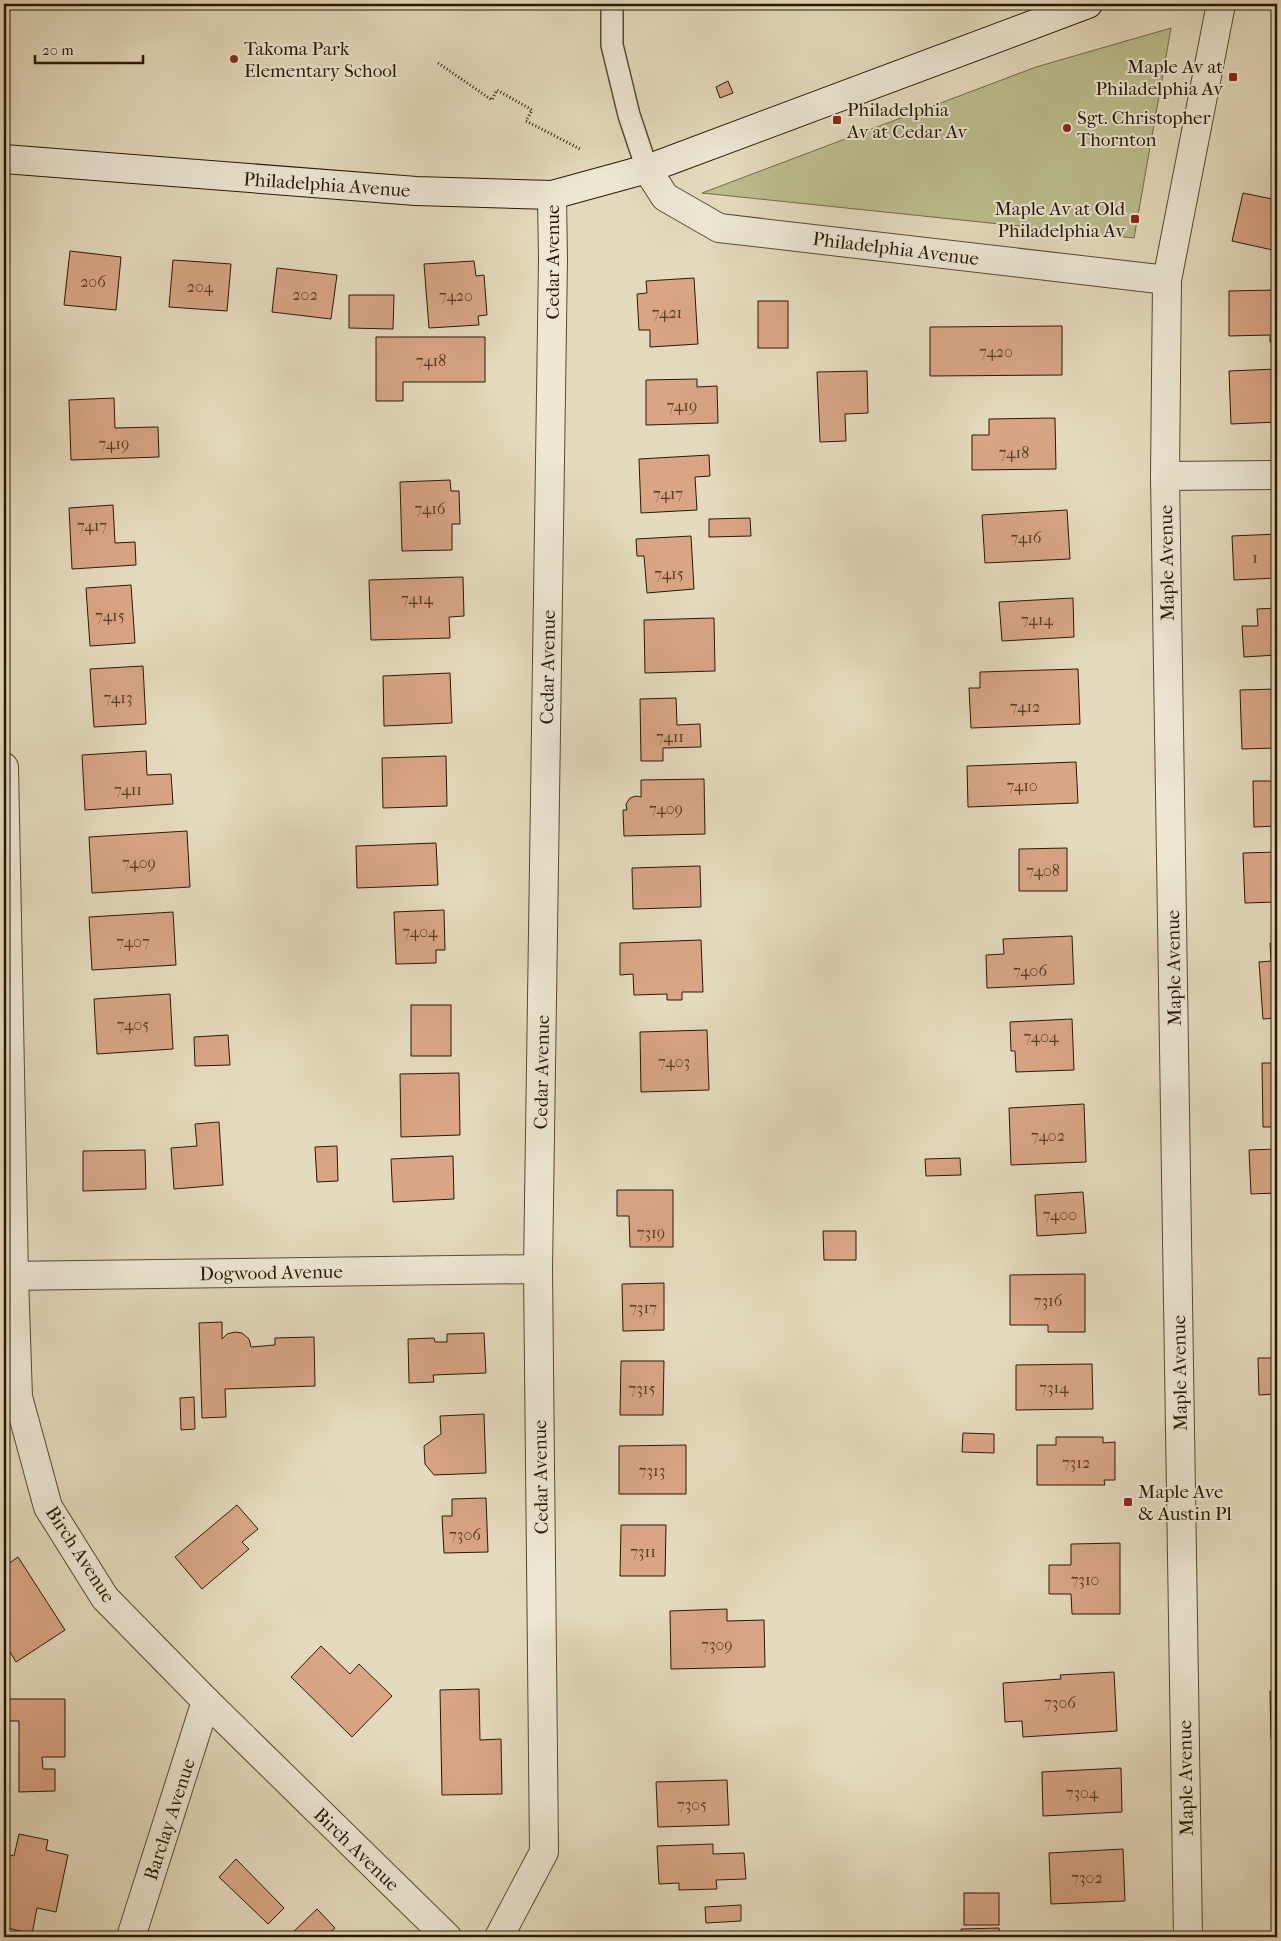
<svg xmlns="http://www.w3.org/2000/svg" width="1281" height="1941" font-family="'IM FELL French Canon',serif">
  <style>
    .green { fill: #bbbd8d; stroke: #726a48 }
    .building { fill: #d9a585; stroke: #291802 }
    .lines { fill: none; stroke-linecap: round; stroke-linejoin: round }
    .lane-casing { stroke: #584831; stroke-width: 24 }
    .street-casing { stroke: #584831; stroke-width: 30 }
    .secondary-casing { stroke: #291802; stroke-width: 30 }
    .path { stroke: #291802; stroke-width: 3; stroke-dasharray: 1 2.5; stroke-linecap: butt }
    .lane { stroke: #ede7d4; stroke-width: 21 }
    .street { stroke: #ede7d4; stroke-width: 28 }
    .secondary { stroke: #ede7d4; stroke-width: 28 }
    .poi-dot { fill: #8f2418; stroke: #ede7d4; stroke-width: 2 }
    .labels { text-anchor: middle; stroke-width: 4; stroke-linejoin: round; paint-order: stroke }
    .number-label { font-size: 16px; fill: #553b23 }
    .poi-label { font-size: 19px; fill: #291802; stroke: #ede7d4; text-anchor: start }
    .street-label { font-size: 19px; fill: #291802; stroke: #ede7d4 }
  </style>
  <rect width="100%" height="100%" fill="#e4dabd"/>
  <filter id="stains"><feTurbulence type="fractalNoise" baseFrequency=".004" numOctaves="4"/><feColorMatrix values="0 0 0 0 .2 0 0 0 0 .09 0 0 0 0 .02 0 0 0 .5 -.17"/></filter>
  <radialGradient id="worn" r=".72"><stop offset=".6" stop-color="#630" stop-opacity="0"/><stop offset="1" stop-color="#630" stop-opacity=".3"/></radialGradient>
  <path class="green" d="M1171,28L1134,238L702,193L1036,67Z"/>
  <g class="building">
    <path d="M728,81L733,93L720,98L716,87Z"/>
    <path d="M1243,193L1277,200V251L1232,241Z"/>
    <path d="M70,251L121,257L116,310L64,305Z"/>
    <path d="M173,260L231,264L227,311L169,307Z"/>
    <path d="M474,261L476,276L484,275L487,315L478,316L479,325L429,328L424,264Z"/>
    <path d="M277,268L337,275L331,319L272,312Z"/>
    <path d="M694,278L698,344L650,347V330H639L637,294L647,293L646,281Z"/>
    <path d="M1277,290V342H1270V335L1229,336V291Z"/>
    <path d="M349,295H394L393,329L349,328Z"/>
    <rect x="758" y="301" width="30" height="47"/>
    <path d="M1062,326V375L930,376V327Z"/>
    <path d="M376,337H485V382H403V401H376Z"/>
    <path d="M1277,369V422L1231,424L1229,371Z"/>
    <path d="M867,371L868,413L845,414L846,441L820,442L817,372Z"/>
    <path d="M697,379V387L717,386L718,423L646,425V380Z"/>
    <path d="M114,398L115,428L158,427L159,457L71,460L69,400Z"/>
    <path d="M1055,418L1056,469L972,470V435H989V419Z"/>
    <path d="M709,455L710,476L695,477L697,510L641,513L639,459Z"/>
    <path d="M450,480L451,491H459L460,524H452V550L402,551L400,482Z"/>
    <path d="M113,505L115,543L135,542L136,565L72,569L69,508Z"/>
    <path d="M1067,510L1070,559L985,563L982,515Z"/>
    <path d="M750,518L751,536L709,537V519Z"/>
    <path d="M1277,534V578L1234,580L1232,536Z"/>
    <path d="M691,536L694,589L647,593L644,556H637L636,539Z"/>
    <path d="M463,577L464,616L449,617L450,638L371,640L369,580Z"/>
    <path d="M131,585L135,643L90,646L86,588Z"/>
    <path d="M1073,598L1074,637L1002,641L999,602Z"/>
    <path d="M1277,608V655L1244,657L1242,626H1258L1257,609Z"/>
    <path d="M714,618L715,671L645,673L644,620Z"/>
    <path d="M143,666L146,724L94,727L90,669Z"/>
    <path d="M1078,669L1080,724L971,728L969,688H980V672Z"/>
    <path d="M450,673L452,723L384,726L383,676Z"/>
    <path d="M1277,689V748L1242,749L1240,690Z"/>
    <path d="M676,698L677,725L700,724L701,747L663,748V761H641L640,699Z"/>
    <path d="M146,751L147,775L171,774L173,804L85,810L82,755Z"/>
    <path d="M446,756L447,806L383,808L382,758Z"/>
    <path d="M1076,762L1078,803L968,807L967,766Z"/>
    <path d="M704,779L705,834L624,836L623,810H627L626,804L630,798L636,796L641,797V780Z"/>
    <path d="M1253,781H1277V826L1254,827Z"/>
    <path d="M187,831L190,887L92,893L89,837Z"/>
    <path d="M436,843L438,885L357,888L356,846Z"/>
    <path d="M1067,848V891H1019V849Z"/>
    <path d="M1277,852V902L1245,903L1243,853Z"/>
    <path d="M700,866L701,907L633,909L632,868Z"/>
    <path d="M444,910L445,950H436V963L396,964L394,912Z"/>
    <path d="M173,912L176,965L92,970L89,917Z"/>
    <path d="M1072,936L1074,984L987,988L986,955L1004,954L1003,939Z"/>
    <path d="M701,940L703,992H682V1000H667V994L634,995L633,974L620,975V943Z"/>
    <path d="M1270,943H1277V1018L1263,1019L1259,962L1271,961Z"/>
    <path d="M170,994L173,1049L97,1054L94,999Z"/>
    <rect x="411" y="1005" width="40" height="51"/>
    <path d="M1072,1019L1074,1070L1016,1072L1015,1051H1011L1010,1022Z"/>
    <path d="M707,1030L709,1090L641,1092L640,1032Z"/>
    <path d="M228,1035L230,1065L195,1066L194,1037Z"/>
    <path d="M1262,1063H1277V1127H1263Z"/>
    <path d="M459,1073L460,1135L401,1137L400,1074Z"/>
    <path d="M1084,1104L1086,1162L1011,1165L1009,1108Z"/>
    <path d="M219,1122L223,1185L174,1189L171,1148L197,1146L195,1124Z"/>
    <path d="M337,1146L338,1181L317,1182L315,1147Z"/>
    <path d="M1277,1149V1193L1251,1194L1249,1150Z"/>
    <path d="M145,1150L146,1189L83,1191V1151Z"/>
    <path d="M453,1156L454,1199L393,1202L391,1159Z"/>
    <path d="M960,1158L961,1175L926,1176L925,1159Z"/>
    <path d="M617,1190H673V1247H630L629,1216H617Z"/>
    <path d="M1083,1192L1086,1233L1037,1236L1035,1195Z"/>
    <path d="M823,1231H856V1260H824Z"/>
    <path d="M1085,1274V1332H1048V1325H1010V1275Z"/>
    <path d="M664,1283V1330L623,1331L622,1284Z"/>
    <path d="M222,1322V1339L227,1334L235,1332L242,1333L249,1339L251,1347L275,1345V1338L314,1337L315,1386L225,1389L226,1417L202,1418L199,1323Z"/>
    <path d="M484,1333L486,1373L433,1375L434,1382L409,1383L408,1339L434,1338L435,1342H447V1334Z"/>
    <path d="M1273,1344H1277V1412L1276,1394L1259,1395L1258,1358H1273Z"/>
    <path d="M621,1361H664L663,1415H620Z"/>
    <path d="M1092,1364L1093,1409L1016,1410V1365Z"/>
    <path d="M194,1397L195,1429L181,1430L180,1398Z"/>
    <path d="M484,1414L486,1473L434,1475L425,1464L424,1446L441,1434L440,1416Z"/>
    <path d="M963,1433L994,1434V1453L962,1452Z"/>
    <path d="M1056,1437H1103V1443L1115,1442V1480H1104L1105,1485H1037V1445H1056Z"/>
    <path d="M686,1445V1494H619V1446Z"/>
    <path d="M486,1498L488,1552L444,1553L442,1516H452V1499Z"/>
    <path d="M237,1505L258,1529L242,1542L249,1549L202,1589L175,1557Z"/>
    <path d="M621,1525H666L665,1576H620Z"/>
    <path d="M1120,1543V1614H1072L1071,1594H1049V1565H1071V1544Z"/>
    <path d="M18,1557L65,1630L16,1662L4,1642V1567Z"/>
    <path d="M727,1609V1621L764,1620L765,1667L671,1669L670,1611Z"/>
    <path d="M321,1646L350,1674L359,1664L392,1696L352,1737L291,1677Z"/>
    <path d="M1114,1672L1117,1731L1023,1737L1022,1721L1005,1722L1003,1683L1061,1679L1060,1675Z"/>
    <path d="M479,1689L480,1740L501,1739L502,1794L442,1795L440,1690Z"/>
    <path d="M1277,1690V1739H1271L1270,1691Z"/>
    <path d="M4,1699H65V1757H42L43,1769H55V1791L19,1792V1721H4Z"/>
    <path d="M1121,1768L1122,1812L1043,1816L1042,1772Z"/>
    <path d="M727,1780L729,1825L658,1827L656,1782Z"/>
    <path d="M19,1834L48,1840L46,1850L68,1855L56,1912L37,1908L32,1934L4,1927V1853L14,1856Z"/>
    <path d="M713,1844V1854L744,1853L746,1879L716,1880L717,1889L679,1890V1883L659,1884L657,1846Z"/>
    <path d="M1123,1849L1125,1901L1051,1904L1049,1853Z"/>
    <path d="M236,1859L284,1908L268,1924L219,1877Z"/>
    <rect x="964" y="1893" width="35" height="32"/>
    <path d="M741,1905V1921L706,1923L705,1907Z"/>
    <path d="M317,1909L335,1928L325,1937H288Z"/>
    <path d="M999,1928L1000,1937H962L961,1929Z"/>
    <rect x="630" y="1936" width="50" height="1"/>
  </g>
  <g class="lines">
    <defs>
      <path id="lane" d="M612,4V45L629,115L647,169"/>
      <g id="street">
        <path d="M647,169L665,197L719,228L1167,280"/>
        <path d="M1165,476L1277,475"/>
        <path d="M4,767L14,1276L18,1397L48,1507L105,1598L206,1701L447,1937"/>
        <path d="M4,1276L538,1269"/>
        <path d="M131,1937L206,1701"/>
        <path d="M499,1937L544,1852L538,1269L553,259L552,195"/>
        <path d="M1188,1937L1165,476L1167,280L1221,4"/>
      </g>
      <path id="secondary" d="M4,159L416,191L552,195L647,169L1088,4"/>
    </defs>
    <use href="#lane" class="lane-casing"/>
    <use href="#street" class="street-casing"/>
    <use href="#secondary" class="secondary-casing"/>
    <path class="path" d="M438,63L492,100L497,90L532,110L526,121L582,150"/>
    <use href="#lane" class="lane"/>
    <use href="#street" class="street"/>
    <use href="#secondary" class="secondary"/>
  </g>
  <g class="poi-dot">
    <circle cx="234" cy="59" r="5"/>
    <rect x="1228" y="72" width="10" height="10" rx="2.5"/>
    <rect x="832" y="115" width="10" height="10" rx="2.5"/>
    <circle cx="1067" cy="128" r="5"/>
    <rect x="1130" y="214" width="10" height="10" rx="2.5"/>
    <rect x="1123" y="1497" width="10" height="10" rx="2.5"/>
  </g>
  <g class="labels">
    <g class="number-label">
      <text x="93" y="287">206</text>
      <text x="200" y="292">204</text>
      <text x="305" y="300">202</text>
      <text x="456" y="301">7420</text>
      <text x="667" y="318">7421</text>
      <text x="996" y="357">7420</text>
      <text x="431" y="366">7418</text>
      <text x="682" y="411">7419</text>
      <text x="114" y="449">7419</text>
      <text x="1014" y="458">7418</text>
      <text x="668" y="499">7417</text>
      <text x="430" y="514">7416</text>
      <text x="92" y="531">7417</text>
      <text x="1026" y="543">7416</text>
      <text x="1255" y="563">1</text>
      <text x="669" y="579">7415</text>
      <text x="417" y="604">7414</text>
      <text x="110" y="621">7415</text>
      <text x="1037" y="625">7414</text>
      <text x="118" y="703">7413</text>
      <text x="1025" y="712">7412</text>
      <text x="670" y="742">7411</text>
      <text x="1022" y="791">7410</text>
      <text x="128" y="795">7411</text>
      <text x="666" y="814">7409</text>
      <text x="139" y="868">7409</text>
      <text x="1043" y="876">7408</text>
      <text x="420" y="937">7404</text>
      <text x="133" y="947">7407</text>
      <text x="1030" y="976">7406</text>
      <text x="133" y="1030">7405</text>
      <text x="1041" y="1042">7404</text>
      <text x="674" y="1067">7403</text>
      <text x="1048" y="1141">7402</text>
      <text x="1060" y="1220">7400</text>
      <text x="651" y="1238">7319</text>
      <text x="1048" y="1306">7316</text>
      <text x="643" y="1313">7317</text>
      <text x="1054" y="1393">7314</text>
      <text x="642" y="1394">7315</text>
      <text x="1076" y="1468">7312</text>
      <text x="652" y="1476">7313</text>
      <text x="465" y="1540">7306</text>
      <text x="643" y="1557">7311</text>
      <text x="1085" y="1585">7310</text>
      <text x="717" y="1650">7309</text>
      <text x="1060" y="1708">7306</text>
      <text x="1082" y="1798">7304</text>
      <text x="692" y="1810">7305</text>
      <text x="1087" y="1883">7302</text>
    </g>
    <g class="poi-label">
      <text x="244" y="55">Takoma Park<tspan x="244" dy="22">Elementary School</tspan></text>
      <text x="1223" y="73" text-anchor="end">Maple Av at<tspan x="1223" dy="22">Philadelphia Av</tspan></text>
      <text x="847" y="116">Philadelphia<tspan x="847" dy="22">Av at Cedar Av</tspan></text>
      <text x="1077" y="124">Sgt. Christopher<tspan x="1077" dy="22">Thornton</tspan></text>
      <text x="1125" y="215" text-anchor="end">Maple Av at Old<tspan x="1125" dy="22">Philadelphia Av</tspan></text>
      <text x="1138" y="1498">Maple Ave<tspan x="1138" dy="22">&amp; Austin Pl</tspan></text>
    </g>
    <g class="street-label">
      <text transform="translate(327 184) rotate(4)" y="7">Philadelphia Avenue</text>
      <text transform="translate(896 248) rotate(7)" y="7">Philadelphia Avenue</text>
      <text transform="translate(552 262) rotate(-90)" y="7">Cedar Avenue</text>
      <text transform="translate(1166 563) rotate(-91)" y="7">Maple Avenue</text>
      <text transform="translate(547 667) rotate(-89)" y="7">Cedar Avenue</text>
      <text transform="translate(1173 968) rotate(-91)" y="7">Maple Avenue</text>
      <text transform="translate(541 1072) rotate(-89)" y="7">Cedar Avenue</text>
      <text transform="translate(271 1272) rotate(-1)" y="7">Dogwood Avenue</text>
      <text transform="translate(1179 1373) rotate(-91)" y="7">Maple Avenue</text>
      <text transform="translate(540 1477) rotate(-91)" y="7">Cedar Avenue</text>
      <text transform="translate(81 1554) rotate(57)" y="7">Birch Avenue</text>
      <text transform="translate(1185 1778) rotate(-91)" y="7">Maple Avenue</text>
      <text transform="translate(169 1819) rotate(-72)" y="7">Barclay Avenue</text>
      <text transform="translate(357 1849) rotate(44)" y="7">Birch Avenue</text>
    </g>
  </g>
  <rect width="1281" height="1941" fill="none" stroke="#e4dabd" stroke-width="20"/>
  <rect x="5" y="5" width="1271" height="1931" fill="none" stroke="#291802" stroke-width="2.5"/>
  <rect x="10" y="10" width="1261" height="1921" fill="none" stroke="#291802"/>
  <path d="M35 55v8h108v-8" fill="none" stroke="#291802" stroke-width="2.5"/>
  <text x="42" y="55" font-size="15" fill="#291802" stroke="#ede7d4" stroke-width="4" paint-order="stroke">20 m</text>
  <rect width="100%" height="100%" filter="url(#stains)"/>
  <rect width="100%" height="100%" fill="url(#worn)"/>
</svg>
